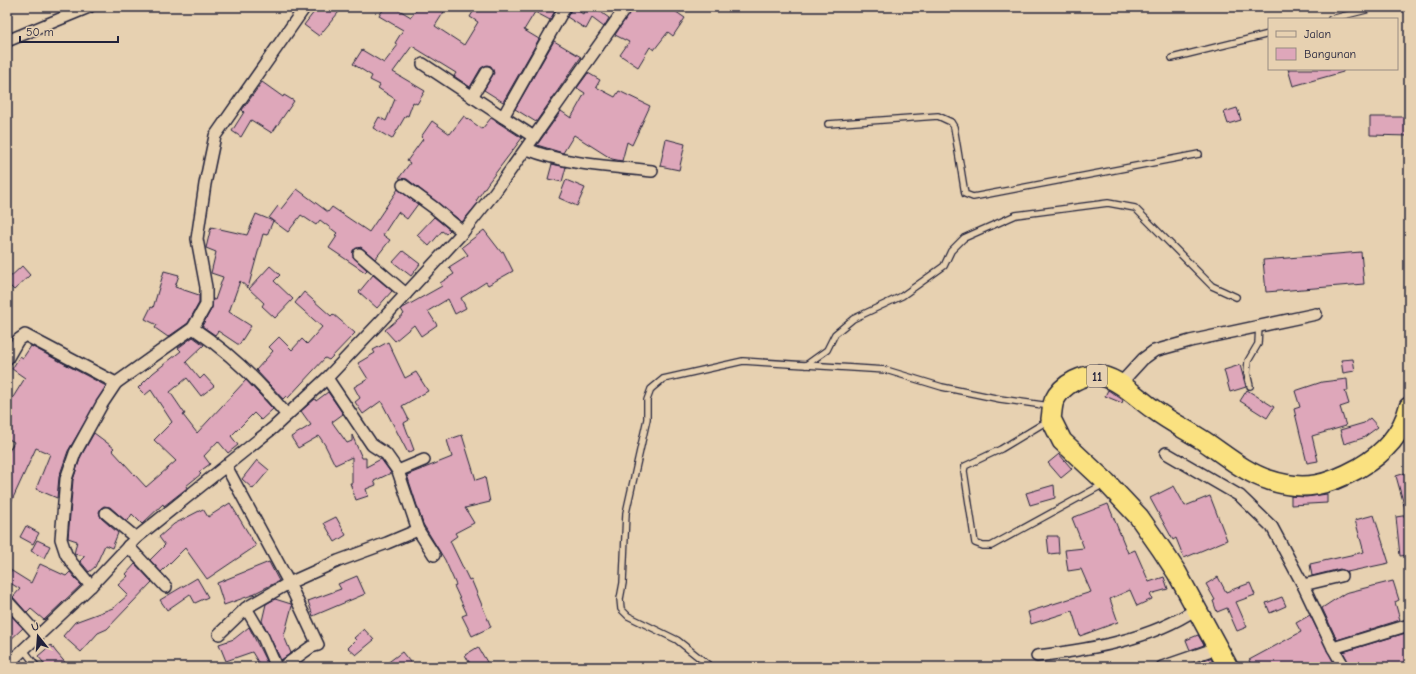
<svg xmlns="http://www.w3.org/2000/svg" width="1416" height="674" font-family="'Comic Neue',sans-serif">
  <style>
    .building { fill: #dea7ba; stroke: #22223b }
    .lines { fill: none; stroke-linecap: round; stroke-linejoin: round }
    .service-casing { stroke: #22223b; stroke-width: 8 }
    .minor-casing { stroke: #22223b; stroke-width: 14 }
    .trunk-casing { stroke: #22223b; stroke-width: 22 }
    .service { stroke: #e7d1b1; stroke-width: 5.5 }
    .minor { stroke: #e7d1b1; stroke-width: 11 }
    .trunk { stroke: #fae180; stroke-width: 19 }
    .labels { text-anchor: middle; stroke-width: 3.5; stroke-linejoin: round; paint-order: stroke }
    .shield { fill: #e7d1b1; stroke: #5d565e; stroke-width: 1 }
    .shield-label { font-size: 13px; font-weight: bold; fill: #22223b }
  </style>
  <rect width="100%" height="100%" fill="#e7d1b1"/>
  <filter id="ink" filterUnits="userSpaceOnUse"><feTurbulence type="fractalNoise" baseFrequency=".025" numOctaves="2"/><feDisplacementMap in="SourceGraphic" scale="8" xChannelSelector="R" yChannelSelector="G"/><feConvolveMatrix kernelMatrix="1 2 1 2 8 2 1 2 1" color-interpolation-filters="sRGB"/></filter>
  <g filter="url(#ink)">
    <g class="building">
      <path d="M318,7H343L319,36L304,25Z"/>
      <path d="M385,7H394L411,17L418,7H447L435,26L464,45L478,22L470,17L476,7H557L550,20L535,12L524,30L539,39L503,102L484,90L494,73L491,66L487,65L481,68L470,87L454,76L456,73L412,46L393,72L425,91L417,104L413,102L408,116L406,115L392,139L373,128L379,117L386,121L395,99L378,88L380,85L370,80L372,76L353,64L362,50L384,63L398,45L395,43L403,30L379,16Z"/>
      <path d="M572,7L583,14L584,12L577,7H600L598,10L609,18L604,27L592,18L586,29L567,17Z"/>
      <path d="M633,7H669L685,18L673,36L668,32L654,50L650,47L638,67L620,55L629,42L615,35Z"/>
      <path d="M554,41L581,57L536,122L515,109Z"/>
      <path d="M1288,69H1343V72L1293,86Z"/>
      <path d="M588,73L600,80L596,87L615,97L619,91L650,106L632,145L627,142L622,161L612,159L574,135L563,153L537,145L561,111L571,118L585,93L577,88Z"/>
      <path d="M262,82L283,97L284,95L294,101L272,133L251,120L241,137L232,131L244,112L242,110Z"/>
      <path d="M1237,108L1241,120L1228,124L1224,112Z"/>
      <path d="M464,116L482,129L491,118L522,138L488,183L476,201L478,203L462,222L407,179L399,178L410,163L407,161L423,139L421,137L432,121L450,134Z"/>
      <path d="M1370,117H1409V136L1370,135Z"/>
      <path d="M666,139L685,144L679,170L660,166Z"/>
      <path d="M552,164L566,167L562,182L548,179Z"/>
      <path d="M566,180L585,188L577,206L559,198Z"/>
      <path d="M297,189L328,212L332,207L369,232L398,189L418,204L407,219L398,212L383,235L390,240L375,259L361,247L353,250V257L367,270L365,272L329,248L337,236L335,235L337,233L320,220L316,225L301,215L288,232L269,218L278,206L281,209Z"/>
      <path d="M256,214L273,221L267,235L263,234L248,288L240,281L229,312L251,326L239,345L218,331L215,335L202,326L212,308L213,299L215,300L223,277L211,273L216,252L206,248L211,227L247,235Z"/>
      <path d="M434,217L450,230L446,234L442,231L429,246L417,235Z"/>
      <path d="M484,230L501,252L503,251L513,271L488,285L486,282L461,298L466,308L455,314L448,299L428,311L437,325L421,336L414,325L395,341L385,330L404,314L401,309L442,286L440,283L454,274L449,267L468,255L462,247Z"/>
      <path d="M403,251L420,264L411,276L393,262Z"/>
      <path d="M1361,252L1364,284L1266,292L1263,260Z"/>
      <path d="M22,266L30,275L14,290L7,283V280Z"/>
      <path d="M270,266L280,275L274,281L293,299L275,318L262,306L264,303L249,289Z"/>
      <path d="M164,271L179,275L175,287L199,295V303L188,323L168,337L155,328L157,325L145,319L151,307L153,308Z"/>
      <path d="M373,275L392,291L377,308L359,292Z"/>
      <path d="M304,292L331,316L333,314L355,333L329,360L325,358L288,398L286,396L283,399L256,370L273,351L269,347L279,337L292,350L302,339L307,344L322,327L295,303Z"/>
      <path d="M193,337L204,345L186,362L200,379L204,375L214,386L201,396L187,378L170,392L185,414L183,415L197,433L246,380L273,409L261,420L254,413L231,436L238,445L228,453L218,441L204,456L210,464L199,472L201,474L186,486L187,488L164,506L163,504L142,524L132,514L127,522L110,507L104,506L101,508L99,512L101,518L118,533L112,548L105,545L95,567L89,572L80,561L85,556L74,554L77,541L68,538L73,480L81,456L94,433L114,448L112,450L146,487L176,461L154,440L172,422L151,390L145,395L138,388L153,373L181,351L178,348Z"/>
      <path d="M388,342L405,378L416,372L428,391L402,406L409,420L404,423L414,450L408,453L381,401L363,414L355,402L360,398L354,387L368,379L358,363L375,353L373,350Z"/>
      <path d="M31,346L106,386L68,451L59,477L57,498L36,489L50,454L36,448L7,511V455L14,442L7,438V407L25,378L12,369L20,356L23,358Z"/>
      <path d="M1353,359L1355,371L1343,373L1341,360Z"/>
      <path d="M1240,365L1246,387L1230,392L1224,370Z"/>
      <path d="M1347,379L1348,391H1345L1349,404L1340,407L1346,426L1312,436L1318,461L1307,463L1294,409L1300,407L1295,391L1322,382Z"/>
      <path d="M1108,390L1123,400L1122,403L1105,396Z"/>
      <path d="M1247,390L1274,407L1267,418L1240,401Z"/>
      <path d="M328,392L343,414L332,422L347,443L352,441V435L362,458H366V467L381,459L391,473L374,481L376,485L366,489L368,496L356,500L350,483H352V457L335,465L325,445L319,436L298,448L291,437L311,425L301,411L315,399L316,401Z"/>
      <path d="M1370,418L1378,427L1363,438L1344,444L1340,430L1364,423Z"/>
      <path d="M462,435L476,480L485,477L490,502L465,508L474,523L455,533L457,536L450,541L469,580L471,579L491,627L472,636L462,616L467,614L454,586L456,585L445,560L423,524L407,475L452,457L447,440Z"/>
      <path d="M1059,454L1072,469L1061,478L1048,463Z"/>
      <path d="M257,460L269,470L253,489L242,479Z"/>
      <path d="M1409,472V511L1406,512L1396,476Z"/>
      <path d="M1054,485L1055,498L1030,505L1026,493Z"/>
      <path d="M1174,486L1185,506L1210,496L1227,540L1184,558L1176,538L1173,540L1150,498Z"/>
      <path d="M1327,494V503L1291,505V496L1306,497Z"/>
      <path d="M230,503L256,546L207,579L185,548L161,572L150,560L165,545L159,537L174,524L203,509L208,517Z"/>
      <path d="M1108,504L1128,553L1135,550L1149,582L1164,577L1168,589L1150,594L1152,599L1137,606L1130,590L1110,599L1118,622L1080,636L1072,611L1031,624L1028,612L1091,592L1081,569L1068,571L1065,550L1084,548L1072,518Z"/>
      <path d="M1374,515L1389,563L1347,572L1340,569L1312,576L1310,564L1364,552L1355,520Z"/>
      <path d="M1409,515V555L1400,556L1396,517Z"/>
      <path d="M336,517L346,535L335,542L324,523Z"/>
      <path d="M26,526L39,533L33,544L20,537Z"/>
      <path d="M1047,536H1058L1059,553L1049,554Z"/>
      <path d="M37,540L50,546L44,558L31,551Z"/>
      <path d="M269,562L279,581L253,594H255L224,605L217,583Z"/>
      <path d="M40,564L66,576L70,572L81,585L44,620L31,609L27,613L13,597L20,589L7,581V568L31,583Z"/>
      <path d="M135,564L152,582L107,629L98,633L81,652L63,636L75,622L113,608L128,595L118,585L128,576L126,574Z"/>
      <path d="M357,576L365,594L313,616L308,601L341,589L338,584Z"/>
      <path d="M1218,577L1226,592L1250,583L1255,595L1236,602L1247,627L1237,631L1227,608L1217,612L1213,601L1215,600L1206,584Z"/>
      <path d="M197,578L208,597L195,603L190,594L167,610L160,600Z"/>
      <path d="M1393,581L1399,600L1395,602L1400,620L1337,640L1322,608L1345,593Z"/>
      <path d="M1282,597L1286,606L1270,613L1266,603Z"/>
      <path d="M275,599L291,604L292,606L284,636L291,653L281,660L262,621L266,604Z"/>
      <path d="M7,611L23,628L7,643Z"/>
      <path d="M1310,615L1336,667H1252L1249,660L1301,632L1296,623Z"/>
      <path d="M249,627L267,663L261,667L252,652L226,661L219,644L234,639Z"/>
      <path d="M364,629L374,640L356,655L348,648L356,640L354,638Z"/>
      <path d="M1409,632V667H1351L1343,652Z"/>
      <path d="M1198,635L1204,645L1190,650L1186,640Z"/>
      <path d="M51,645L56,652L69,667H47L38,656Z"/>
      <path d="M478,647L490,667H472L465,655Z"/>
      <path d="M402,652L414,667H382Z"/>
      <path d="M1210,658L1213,662L1196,667L1195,663Z"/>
    </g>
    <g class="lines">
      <defs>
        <g id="service">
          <path d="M1331,19L1366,10"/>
          <path d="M1172,58L1269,34"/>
          <path d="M828,124L938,116L951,122L954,127L965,194L973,197L1199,154"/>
          <path d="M806,365L827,350L835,334L853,319L902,296L944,266L951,251L964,238L1016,215L1108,203L1135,208L1212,286L1236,297"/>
          <path d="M1250,386L1247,373L1248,361L1258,344L1259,325"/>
          <path d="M1049,420L1001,449L965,466L964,471L975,543L983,546H991L1104,484"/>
          <path d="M24,650L37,667"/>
          <path d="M711,667L677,640L628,616L621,609L620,599L623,583L626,513L647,419V400L651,389L663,379L743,361L886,370L942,387L1000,399L1050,406"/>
        </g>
        <g id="minor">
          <path d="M7,41L89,7"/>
          <path d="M423,64L503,117"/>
          <path d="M472,97L487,72"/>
          <path d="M534,137L503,117L565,7"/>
          <path d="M527,149C567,165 609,166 652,171"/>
          <path d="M403,185L433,207L463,232"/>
          <path d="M359,254L406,294"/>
          <path d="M193,328C229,352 259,381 287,415"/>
          <path d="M7,359L18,340L25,335L116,383"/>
          <path d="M327,378L372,445L386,454L398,471L418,530L434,555"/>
          <path d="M1120,384L1143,359L1154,351L1190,341L1316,314"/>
          <path d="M1166,453L1240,496L1272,527L1303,585L1333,648L1409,625"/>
          <path d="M226,466L289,583L318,645L311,647L283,667"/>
          <path d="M398,471L424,460"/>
          <path d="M106,513L136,538"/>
          <path d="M128,546L166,587"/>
          <path d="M1303,585L1341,576"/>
          <path d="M91,586L72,563L66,554L61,539L66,479L75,453L102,404L116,383L193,328L206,305V287L197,239L205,184L215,136L305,7"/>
          <path d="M7,601L38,635"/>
          <path d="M246,608L263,637L276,667"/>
          <path d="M219,634L246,608L289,583L338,561L387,543L418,530"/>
          <path d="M1333,648L1344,667"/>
          <path d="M1037,656C1092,649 1150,640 1196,609"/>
          <path d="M7,665L91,586L136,538L273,428L327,378L381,321L463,232L495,192L626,7"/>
          <path d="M1162,667L1217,648"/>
        </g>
        <path id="trunk" d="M1228,667L1177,573L1162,550L1139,517L1107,483L1062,441L1051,419C1052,413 1052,406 1054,401C1062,384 1085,372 1102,376C1122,381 1137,398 1153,409C1169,421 1187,430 1204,441C1225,455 1246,473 1269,480C1304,492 1328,485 1359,468C1383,454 1402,435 1409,407"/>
      </defs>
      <use href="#service" class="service-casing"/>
      <use href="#minor" class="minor-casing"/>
      <use href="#trunk" class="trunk-casing"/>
      <use href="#service" class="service"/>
      <use href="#minor" class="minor"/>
      <use href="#trunk" class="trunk"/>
    </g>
  </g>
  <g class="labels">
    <rect class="shield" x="1087" y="365" width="20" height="22" rx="3"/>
    <g class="shield-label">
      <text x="1097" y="381">11</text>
    </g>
  </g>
  <rect width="1416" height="674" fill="none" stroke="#e7d1b1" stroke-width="24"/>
  <rect x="12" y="12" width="1392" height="650" fill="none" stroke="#22223b" stroke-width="1.5" filter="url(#ink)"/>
  <rect x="1268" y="18" width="130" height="52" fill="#e7d1b1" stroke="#988b82"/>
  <rect x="1276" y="31" width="20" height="6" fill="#e7d1b1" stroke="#988b82"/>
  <text x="1304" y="38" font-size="12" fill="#22223b">Jalan</text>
  <rect x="1276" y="48" width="20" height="12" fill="#dea7ba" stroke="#988b82"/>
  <text x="1304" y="58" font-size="12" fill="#22223b">Bangunan</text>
  <g transform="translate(38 636) rotate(343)" stroke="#e7d1b1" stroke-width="3" paint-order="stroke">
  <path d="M0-3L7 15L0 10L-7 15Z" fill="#22223b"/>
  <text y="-6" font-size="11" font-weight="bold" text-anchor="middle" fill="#22223b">U</text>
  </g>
  <path d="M20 36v6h98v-6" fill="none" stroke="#22223b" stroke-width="2"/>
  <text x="26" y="36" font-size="12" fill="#22223b" stroke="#e7d1b1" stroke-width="3" paint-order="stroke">50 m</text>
</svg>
